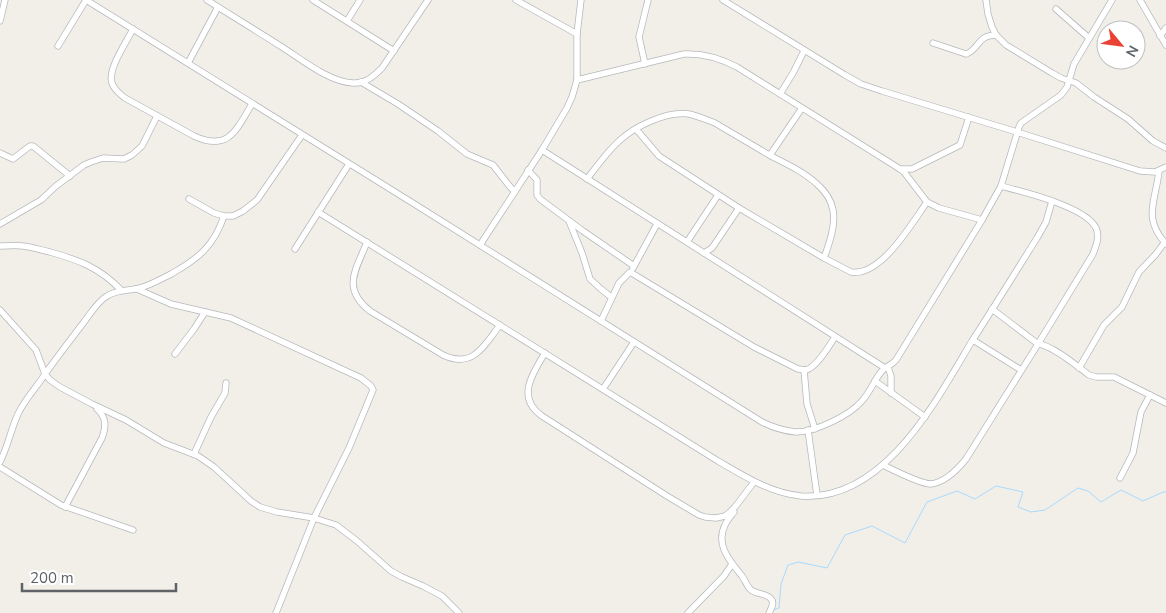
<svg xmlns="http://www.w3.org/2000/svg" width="1166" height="613" font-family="'Nunito Sans',sans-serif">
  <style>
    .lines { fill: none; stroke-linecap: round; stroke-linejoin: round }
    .stream { stroke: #aadaff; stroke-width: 1 }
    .street-casing { stroke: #b5b8bc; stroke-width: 7 }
    .street { stroke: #fff; stroke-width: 5.5 }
  </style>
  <rect width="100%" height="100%" fill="#f1efe8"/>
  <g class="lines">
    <path class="stream" d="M773,610L779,608L781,584L788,565L798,562L827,568L845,535L872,526L905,543L927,502L957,491L975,499L996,486L1023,492L1018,507L1031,512L1045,510L1078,488L1088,491L1101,502L1121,490L1143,501L1163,492H1166"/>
    <defs>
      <g id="street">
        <path d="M86,0L416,205L762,422C772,427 785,431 796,432C815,432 849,416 862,401C870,392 874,381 881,372C885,366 891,366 896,360L982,220L1001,186L1019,127L1021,123L1061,95L1067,87L1074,64L1112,0"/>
        <path d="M207,0C232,16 257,31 282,47C301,59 329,82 353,83C365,84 374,76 382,68L428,0"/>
        <path d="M313,0L394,51"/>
        <path d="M516,0L577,34"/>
        <path d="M723,0L845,75L861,84L882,91L1017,132L1140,171L1155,172L1166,167"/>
        <path d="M986,0L988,14L992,27L996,35L1006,45L1052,73L1061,78L1076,83L1094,97L1128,119L1153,141L1166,148"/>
        <path d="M1140,0L1166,45"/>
        <path d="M1056,9L1089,38"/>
        <path d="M0,21L5,0"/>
        <path d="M347,21L360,0"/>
        <path d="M133,29C127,41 107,70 112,83C114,90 120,94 125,98L194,136C229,152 236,130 252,104"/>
        <path d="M1160,36L1166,28"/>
        <path d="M933,43L966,54C979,50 977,35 996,35"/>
        <path d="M58,46L86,0"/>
        <path d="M188,63L218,7"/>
        <path d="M645,64L639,37L648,0"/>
        <path d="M577,80L684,54C703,53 720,58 737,67L900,169L904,172L927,202L939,208L982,220"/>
        <path d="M361,82L398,104L438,131L467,154L493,165L511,188L515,191"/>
        <path d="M780,94L793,73L804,51"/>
        <path d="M636,129L659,156L739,208L824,258L851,272C881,277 912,223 927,202"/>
        <path d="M542,150L885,368"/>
        <path d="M0,153L13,159L30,146H33L70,176"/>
        <path d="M770,155L802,108"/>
        <path d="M900,169H912L960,145L969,117"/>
        <path d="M528,170L537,180V195L540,199L583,231L634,266"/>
        <path d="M1159,171C1156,200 1142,218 1166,244"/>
        <path d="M587,179C597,166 607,152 619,141C635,126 667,111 689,114C698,116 707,120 715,123C734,134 752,145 771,156C787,164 804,172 817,184C825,191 831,199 833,210C836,225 829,244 824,258"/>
        <path d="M189,199L214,213L224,216H233L243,211L257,200L302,135"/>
        <path d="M318,212L718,461C744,476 770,493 801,496C884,502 936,401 972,341C994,307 1015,273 1037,238L1046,222L1052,201"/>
        <path d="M224,216C214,246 198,259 171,274C161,279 151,285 140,288C129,291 117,289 107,296C97,302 91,313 84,322C71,339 58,356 45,374L50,380L60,387L92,404L126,420L164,443L198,456L214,467L251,501L260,507L277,512L314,518L336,525L357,541L391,571L402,577L423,586L442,596L459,613"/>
        <path d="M569,221L582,253L590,279L601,289L611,297"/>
        <path d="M0,224L41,200L56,186L84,165L91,162L103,158L124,159L132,155L142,146L157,116"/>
        <path d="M367,242C356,270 341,288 370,311L443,355C473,369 484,346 500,325"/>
        <path d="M687,242L718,195"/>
        <path d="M480,245L542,150L567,108L572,97L577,80V34L581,0"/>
        <path d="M0,246C8,246 16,245 23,246C32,247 41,250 50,252C79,260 100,268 121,290"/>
        <path d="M295,249L349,164"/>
        <path d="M704,253L712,248L739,208"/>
        <path d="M633,268L657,224"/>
        <path d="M137,289L171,304L231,318L361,378L371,386L373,390L349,448L314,518L276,613"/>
        <path d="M992,309L1038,344C1052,345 1077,366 1089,375L1096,377H1114L1166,403"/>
        <path d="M0,310L36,350L45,374C37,387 25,399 18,414C11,429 8,446 0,462"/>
        <path d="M601,321L619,283L630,272L754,347L798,369C800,369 804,370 806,370C817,367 829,346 835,337"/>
        <path d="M973,340L1021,370"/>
        <path d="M545,353C532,374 516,398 542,416L667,496L699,515L705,517L716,518L725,516L729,513L735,507L754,482"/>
        <path d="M175,354L194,329L205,312"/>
        <path d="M888,367L891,376V393"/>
        <path d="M1079,368L1104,325L1122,307L1139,272L1156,254L1164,243"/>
        <path d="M804,370L807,404L815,429"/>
        <path d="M875,381L925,417"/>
        <path d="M603,389L634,342"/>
        <path d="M808,430L817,495"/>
        <path d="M194,454L211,417L225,393L226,383"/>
        <path d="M883,465C893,470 922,484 931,484C946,482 958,469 966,459L1038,344L1093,254C1096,246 1100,237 1096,228C1086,207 1024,192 1001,186"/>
        <path d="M0,467L61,505L133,530"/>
        <path d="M1120,478L1133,453L1141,412L1150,395"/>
        <path d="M65,507L102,438C106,427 107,418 97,409"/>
        <path d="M734,512C731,516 727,520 725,525C715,545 730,561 742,576C745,580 747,586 750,589C756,595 767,593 771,599C775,603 771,609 769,613"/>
        <path d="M688,613L724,576L732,564"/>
      </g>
    </defs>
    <use href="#street" class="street-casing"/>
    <use href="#street" class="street"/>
  </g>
  <g transform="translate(1121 45) rotate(119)"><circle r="24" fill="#ffffff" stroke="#bfc1c3"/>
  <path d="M0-4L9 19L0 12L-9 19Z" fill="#ea4335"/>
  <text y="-8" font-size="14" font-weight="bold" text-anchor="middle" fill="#5f6368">N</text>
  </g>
  <path d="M22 583v8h154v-8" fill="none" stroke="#5f6368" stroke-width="2.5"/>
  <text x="30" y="583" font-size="15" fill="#5f6368" stroke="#ffffff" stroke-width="4" paint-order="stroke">200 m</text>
</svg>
